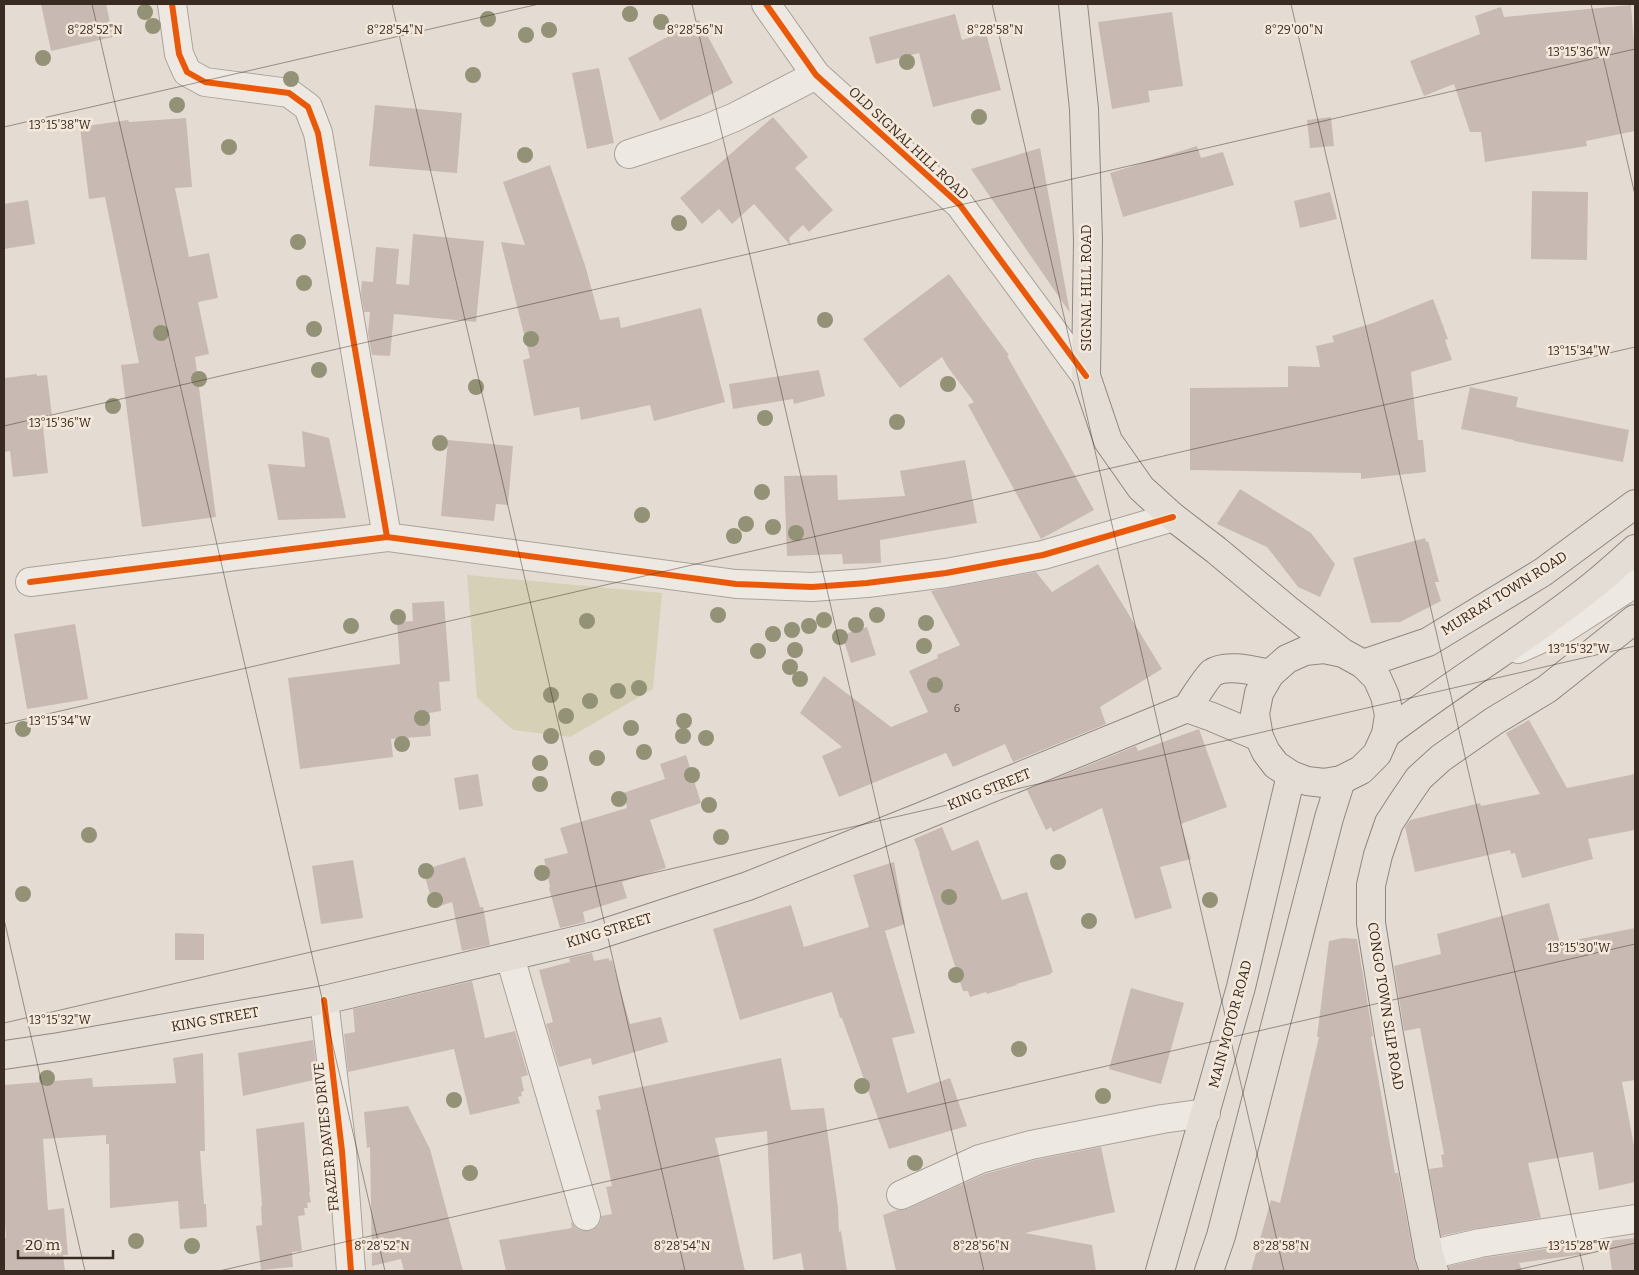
<svg xmlns="http://www.w3.org/2000/svg" width="1639" height="1275" font-family="Bitter,serif">
  <style>
    .green { fill: #d6d1b6 }
    .building { fill: #c8bab3 }
    .lines { fill: none; stroke-linecap: round; stroke-linejoin: round }
    .minor-casing { stroke: #aaa29a; stroke-width: 30 }
    .major-casing { stroke: #908781; stroke-width: 30 }
    .minor { stroke: #ede9e2; stroke-width: 28 }
    .major { stroke: #e4ddd5; stroke-width: 28 }
    .cycleway-casing { stroke: #f4e8da; stroke-width: 9 }
    .cycleway { stroke: #e8590c; stroke-width: 6 }
    .tree { fill: #939176 }
    .ticks { fill: none; stroke: #392a22; stroke-width: 1; stroke-opacity: 0.45 }
    .labels { text-anchor: middle; stroke-width: 5; stroke-linejoin: round; paint-order: stroke }
    .number-label { font-size: 11px; fill: #5d4e46 }
    .street-label { font-size: 14px; fill: #392a22; stroke: #f4e8da }
    .ticks-label { font-size: 12px; text-anchor: middle; fill: #392a22; stroke: #f4e8da; stroke-width: 5; stroke-linejoin: round; paint-order: stroke }
  </style>
  <rect width="100%" height="100%" fill="#e4dcd2"/>
  <path class="green" d="M467,575L662,593L653,689L570,737L513,730L477,698Z"/>
  <g class="building">
    <path d="M41,4H106L113,37L51,51Z"/>
    <path d="M1631,5L1635,54V131L1586,141L1587,146L1485,162L1481,132H1470L1454,84L1424,96L1410,61L1480,34L1475,16L1501,7L1504,17Z"/>
    <path d="M1172,12L1183,86L1148,91L1150,102L1112,109L1098,22Z"/>
    <path d="M955,14L962,40L986,33L1001,90L933,107L919,53L876,64L869,37Z"/>
    <path d="M699,20L733,83L660,121L628,58Z"/>
    <path d="M599,68L614,143L587,149L572,73Z"/>
    <path d="M375,105L462,113L457,173L369,166Z"/>
    <path d="M773,117L808,157L795,168L833,210L809,232L803,225L789,238L791,246L754,204L732,224L719,209L702,224L680,198Z"/>
    <path d="M1331,117L1334,146L1310,148L1307,120Z"/>
    <path d="M186,118L192,187L175,188L189,257L209,253L218,298L198,302L209,354L195,357L216,517L142,527L121,365L139,363L105,197L89,199L80,127L128,120L129,122Z"/>
    <path d="M1197,146L1201,158L1223,152L1234,185L1123,217L1110,173Z"/>
    <path d="M1040,148L1070,313L971,169Z"/>
    <path d="M550,165L585,265L600,320L619,317L621,328L701,308L725,402L654,421L650,405L581,420L579,407L534,416L523,360L530,358L501,242L525,245L503,182Z"/>
    <path d="M1532,191L1588,192L1587,260L1531,259Z"/>
    <path d="M1330,192L1337,219L1300,228L1294,201Z"/>
    <path d="M28,200L35,244L4,249V204Z"/>
    <path d="M413,234L484,241L476,322L394,314L390,356L372,355L368,333L370,312H364L361,293L362,281L373,282L376,247L399,249L396,284L409,285Z"/>
    <path d="M949,274L1009,355L1007,356L1061,450L1094,510L1041,539L968,405L974,402L947,366L942,357L900,388L863,339Z"/>
    <path d="M1433,299L1448,339L1445,340L1452,360L1411,372L1418,440H1423L1426,472L1361,479V473L1190,470V388L1288,387V366L1320,367L1316,346L1334,342L1332,336L1376,322Z"/>
    <path d="M819,370L825,396L794,404L793,399L733,409L729,384Z"/>
    <path d="M37,374V376L47,375L52,416L42,417L48,473L13,477L10,451L4,452V378Z"/>
    <path d="M1470,387L1518,397L1516,407L1629,430L1623,462L1514,441V440L1461,429Z"/>
    <path d="M302,431L329,438L346,518L278,520L268,464L305,467Z"/>
    <path d="M448,440L513,446L508,505L496,504L494,521L441,516Z"/>
    <path d="M965,460L977,523L880,540L881,563L843,564L842,554L787,556L784,476L837,475L838,500L905,496L900,471Z"/>
    <path d="M1240,489L1311,533L1335,564L1320,597L1298,587L1267,547L1217,524Z"/>
    <path d="M1425,538L1426,542L1428,541L1439,582H1435L1441,601L1400,622L1371,623L1353,558Z"/>
    <path d="M1098,564L1162,669L1100,707L1106,724L1013,762L1005,744L953,767L946,753L839,797L822,756L842,747L800,713L824,676L891,727L928,712L909,671L938,658L937,655L960,645L931,591L1036,572L1052,592Z"/>
    <path d="M444,601L450,681L439,682L441,711L429,713L431,736L391,739L393,757L300,769L288,678L400,664L397,622L413,621L412,603Z"/>
    <path d="M75,624L88,699L27,709L14,634Z"/>
    <path d="M867,627L876,655L851,663L842,635Z"/>
    <path d="M1529,720L1567,788L1635,774V830L1588,839L1593,859L1522,878L1515,853L1511,854L1510,850L1415,872L1405,827L1410,820L1480,803L1481,806L1540,794L1506,733Z"/>
    <path d="M1199,729L1227,807L1181,824L1191,859L1160,867L1172,908L1135,919L1102,808L1053,832L1051,827L1046,830L1027,790L1136,746L1138,751Z"/>
    <path d="M686,755L701,803L650,820L666,868L622,882L627,898L583,912L585,922L560,928L549,888L550,887L544,859L568,853L560,828L627,808L623,793L665,779L660,764Z"/>
    <path d="M478,774L483,806L459,810L454,778Z"/>
    <path d="M942,827L952,851L978,840L1002,900L1027,892L1053,972L1051,973V974L1016,984L1017,985L987,994L986,992L970,997L968,991H963L919,854H920L914,839Z"/>
    <path d="M465,857L480,907H483L490,945L462,951L452,902L434,908L423,870Z"/>
    <path d="M353,860L363,918L321,924L312,866Z"/>
    <path d="M894,862L905,924L885,931L915,1033L892,1038L907,1093L950,1078L967,1126L889,1149L842,1018H840L832,992L740,1020L713,929L791,905L804,947L869,927L853,875Z"/>
    <path d="M1549,903L1560,943L1635,928V1080L1622,1082L1635,1151V1182L1599,1190L1593,1152L1528,1163L1541,1218L1478,1228L1441,1236L1429,1169L1443,1167L1441,1155L1444,1154L1420,1028L1404,1031L1394,966L1441,954L1437,934Z"/>
    <path d="M175,933L204,934V960H175Z"/>
    <path d="M1343,938L1357,939L1373,1036L1371,1037L1395,1173H1398L1414,1258L1418,1271H1251L1271,1200L1280,1203L1319,1037H1317L1329,941Z"/>
    <path d="M592,953L594,961L609,958V961L612,960L630,1024L661,1017L668,1042L592,1065L591,1058L559,1067L546,1024L553,1022L539,970L570,962L569,958Z"/>
    <path d="M472,981L485,1038L515,1031L528,1075L521,1077L524,1091L521,1092L522,1096L518,1097L520,1103L470,1115L454,1049L348,1072L344,1034L355,1032L353,1009Z"/>
    <path d="M1131,988L1184,1003L1161,1084L1109,1069Z"/>
    <path d="M313,1040L318,1079L243,1096L238,1053Z"/>
    <path d="M203,1053L205,1151H200L204,1204H206L207,1227L180,1229L178,1201L110,1208L109,1144H106V1135L43,1139L48,1210L64,1208L68,1255H63L65,1271H4V1238H6L4,1207V1085L92,1078L93,1087L176,1083L173,1058Z"/>
    <path d="M781,1058L791,1110L824,1108L838,1207L839,1232L841,1231L847,1271H804L801,1253L773,1260L767,1131L715,1138L745,1271H506L499,1240L572,1228L571,1223L572,1222L576,1228L582,1231H590L598,1226L601,1220V1216L612,1214L606,1187L612,1186L596,1110L601,1109L598,1096Z"/>
    <path d="M408,1106L430,1149L463,1271H404L401,1259L372,1266L370,1147L367,1148L364,1112Z"/>
    <path d="M304,1122L310,1192H309L311,1202L307,1203L308,1208H304L305,1215L298,1216L302,1251L292,1252L293,1267L261,1270L256,1226L262,1225L261,1206H262L256,1129Z"/>
    <path d="M1101,1147L1115,1212L1025,1233L1092,1245L1096,1271H896L883,1215L897,1210L907,1209L985,1174L1035,1160Z"/>
    <path d="M1635,1238V1271H1612L1608,1241Z"/>
    <path d="M1591,1242L1592,1253L1519,1263L1522,1271H1449V1266L1483,1258Z"/>
  </g>
  <g class="lines">
    <defs>
      <g id="minor">
        <path d="M172,4L179,54L187,72L205,82L289,93L308,107L318,133L387,537"/>
        <path d="M766,4L816,75L960,205L1086,376"/>
        <path d="M629,154L706,129L735,117L816,75"/>
        <path d="M30,582L387,537L736,584L812,587L867,583L946,573L1043,555L1173,517"/>
        <path d="M1518,649L1565,628L1635,583"/>
        <path d="M510,957L586,1216"/>
        <path d="M324,1000L342,1151L351,1271"/>
        <path d="M901,1195L980,1159L1031,1145L1162,1119L1206,1113"/>
        <path d="M1429,1255L1480,1243L1635,1219"/>
      </g>
      <g id="major">
        <path d="M1073,4L1084,109L1088,240L1086,376L1108,441L1141,488L1173,517L1216,550L1288,610L1343,653L1363,664L1377,678L1385,696L1389,715L1386,734L1377,754L1361,770L1341,780L1324,783L1307,781L1291,775L1276,765L1266,752L1259,737L1255,714L1259,693L1270,674L1287,659L1305,651L1324,649L1343,653"/>
        <path d="M1363,664L1428,642L1543,572L1635,504"/>
        <path d="M1187,708L1212,717L1259,737"/>
        <path d="M1386,734C1451,684 1521,642 1586,591C1603,578 1619,563 1635,549"/>
        <path d="M4,1055L59,1047L324,1000L595,936L748,886L918,818L1187,708C1192,701 1207,677 1212,673C1226,663 1255,671 1270,674"/>
        <path d="M1160,1271L1241,987L1291,775"/>
        <path d="M1209,1271L1221,1236L1329,818L1341,780"/>
        <path d="M1434,1271L1429,1255L1389,1035L1371,923V885L1378,855L1389,823L1404,800L1419,778L1441,758L1494,721L1547,689L1635,619"/>
      </g>
    </defs>
    <use href="#minor" class="minor-casing"/>
    <use href="#major" class="major-casing"/>
    <use href="#minor" class="minor"/>
    <use href="#major" class="major"/>
    <defs>
      <g id="cycleway">
        <path d="M172,4L179,54L187,72L205,82L289,93L308,107L318,133L387,537"/>
        <path d="M766,4L816,75L960,205L1086,376"/>
        <path d="M30,582L387,537L736,584L812,587L867,583L946,573L1043,555L1173,517"/>
        <path d="M324,1000L342,1151L351,1271"/>
      </g>
    </defs>
    <use href="#cycleway" class="cycleway-casing"/>
    <use href="#cycleway" class="cycleway"/>
  </g>
  <g class="tree">
    <circle cx="145" cy="12" r="8"/>
    <circle cx="630" cy="14" r="8"/>
    <circle cx="488" cy="19" r="8"/>
    <circle cx="661" cy="22" r="8"/>
    <circle cx="153" cy="26" r="8"/>
    <circle cx="549" cy="30" r="8"/>
    <circle cx="526" cy="35" r="8"/>
    <circle cx="43" cy="58" r="8"/>
    <circle cx="907" cy="62" r="8"/>
    <circle cx="473" cy="75" r="8"/>
    <circle cx="291" cy="79" r="8"/>
    <circle cx="177" cy="105" r="8"/>
    <circle cx="979" cy="117" r="8"/>
    <circle cx="229" cy="147" r="8"/>
    <circle cx="525" cy="155" r="8"/>
    <circle cx="679" cy="223" r="8"/>
    <circle cx="298" cy="242" r="8"/>
    <circle cx="304" cy="283" r="8"/>
    <circle cx="825" cy="320" r="8"/>
    <circle cx="314" cy="329" r="8"/>
    <circle cx="161" cy="333" r="8"/>
    <circle cx="531" cy="339" r="8"/>
    <circle cx="319" cy="370" r="8"/>
    <circle cx="199" cy="379" r="8"/>
    <circle cx="948" cy="384" r="8"/>
    <circle cx="476" cy="387" r="8"/>
    <circle cx="113" cy="406" r="8"/>
    <circle cx="765" cy="418" r="8"/>
    <circle cx="897" cy="422" r="8"/>
    <circle cx="440" cy="443" r="8"/>
    <circle cx="762" cy="492" r="8"/>
    <circle cx="642" cy="515" r="8"/>
    <circle cx="746" cy="524" r="8"/>
    <circle cx="773" cy="527" r="8"/>
    <circle cx="796" cy="533" r="8"/>
    <circle cx="734" cy="536" r="8"/>
    <circle cx="718" cy="615" r="8"/>
    <circle cx="877" cy="615" r="8"/>
    <circle cx="398" cy="617" r="8"/>
    <circle cx="824" cy="620" r="8"/>
    <circle cx="587" cy="621" r="8"/>
    <circle cx="926" cy="623" r="8"/>
    <circle cx="856" cy="625" r="8"/>
    <circle cx="351" cy="626" r="8"/>
    <circle cx="809" cy="626" r="8"/>
    <circle cx="792" cy="630" r="8"/>
    <circle cx="773" cy="634" r="8"/>
    <circle cx="840" cy="637" r="8"/>
    <circle cx="924" cy="646" r="8"/>
    <circle cx="795" cy="650" r="8"/>
    <circle cx="758" cy="651" r="8"/>
    <circle cx="790" cy="667" r="8"/>
    <circle cx="800" cy="679" r="8"/>
    <circle cx="935" cy="685" r="8"/>
    <circle cx="639" cy="688" r="8"/>
    <circle cx="618" cy="691" r="8"/>
    <circle cx="551" cy="695" r="8"/>
    <circle cx="590" cy="701" r="8"/>
    <circle cx="566" cy="716" r="8"/>
    <circle cx="422" cy="718" r="8"/>
    <circle cx="684" cy="721" r="8"/>
    <circle cx="631" cy="728" r="8"/>
    <circle cx="23" cy="729" r="8"/>
    <circle cx="551" cy="736" r="8"/>
    <circle cx="683" cy="736" r="8"/>
    <circle cx="706" cy="738" r="8"/>
    <circle cx="402" cy="744" r="8"/>
    <circle cx="644" cy="752" r="8"/>
    <circle cx="597" cy="758" r="8"/>
    <circle cx="540" cy="763" r="8"/>
    <circle cx="692" cy="775" r="8"/>
    <circle cx="540" cy="784" r="8"/>
    <circle cx="619" cy="799" r="8"/>
    <circle cx="709" cy="805" r="8"/>
    <circle cx="89" cy="835" r="8"/>
    <circle cx="721" cy="837" r="8"/>
    <circle cx="1058" cy="862" r="8"/>
    <circle cx="426" cy="871" r="8"/>
    <circle cx="542" cy="873" r="8"/>
    <circle cx="23" cy="894" r="8"/>
    <circle cx="949" cy="897" r="8"/>
    <circle cx="435" cy="900" r="8"/>
    <circle cx="1210" cy="900" r="8"/>
    <circle cx="1089" cy="921" r="8"/>
    <circle cx="956" cy="975" r="8"/>
    <circle cx="1019" cy="1049" r="8"/>
    <circle cx="47" cy="1078" r="8"/>
    <circle cx="862" cy="1086" r="8"/>
    <circle cx="1103" cy="1096" r="8"/>
    <circle cx="454" cy="1100" r="8"/>
    <circle cx="915" cy="1163" r="8"/>
    <circle cx="470" cy="1173" r="8"/>
    <circle cx="136" cy="1241" r="8"/>
    <circle cx="192" cy="1246" r="8"/>
  </g>
  <path class="ticks" d="M92,4L385,1271M392,4L685,1271M692,4L984,1271M992,4L1284,1271M1291,4L1584,1271M1591,4L1635,195M4,127L539,4M4,426L1635,49M4,724L1635,347M4,919L85,1271M4,1023L1635,646M219,1271L1635,944M1512,1271L1635,1243"/>
  <g class="labels">
    <g class="number-label">
      <text x="957" y="712">6</text>
    </g>
    <g class="street-label">
      <text transform="translate(909 143) rotate(43)" y="5">OLD SIGNAL HILL ROAD</text>
      <text transform="translate(1086 288) rotate(-90)" y="5">SIGNAL HILL ROAD</text>
      <text transform="translate(1504 593) rotate(-32)" y="5">MURRAY TOWN ROAD</text>
      <text transform="translate(989 789) rotate(-22)" y="5">KING STREET</text>
      <text transform="translate(609 930) rotate(-17)" y="5">KING STREET</text>
      <text transform="translate(1386 1006) rotate(81)" y="5">CONGO TOWN SLIP ROAD</text>
      <text transform="translate(215 1019) rotate(-10)" y="5">KING STREET</text>
      <text transform="translate(1230 1024) rotate(-75)" y="5">MAIN MOTOR ROAD</text>
      <text transform="translate(326 1137) rotate(-96)" y="5">FRAZER DAVIES DRIVE</text>
    </g>
  </g>
  <g class="ticks-label">
    <text x="95" y="34">8°28'52"N</text>
    <text x="395" y="34">8°28'54"N</text>
    <text x="695" y="34">8°28'56"N</text>
    <text x="995" y="34">8°28'58"N</text>
    <text x="1294" y="34">8°29'00"N</text>
    <text x="1579" y="56">13°15'36"W</text>
    <text x="60" y="129">13°15'38"W</text>
    <text x="1579" y="355">13°15'34"W</text>
    <text x="60" y="427">13°15'36"W</text>
    <text x="1579" y="653">13°15'32"W</text>
    <text x="60" y="725">13°15'34"W</text>
    <text x="1579" y="952">13°15'30"W</text>
    <text x="60" y="1024">13°15'32"W</text>
    <text x="382" y="1250">8°28'52"N</text>
    <text x="682" y="1250">8°28'54"N</text>
    <text x="981" y="1250">8°28'56"N</text>
    <text x="1281" y="1250">8°28'58"N</text>
    <text x="1579" y="1250">13°15'28"W</text>
  </g>
  <rect width="1639" height="1275" fill="none" stroke="#392a22" stroke-width="10"/>
  <path d="M18 1250v8h95v-8" fill="none" stroke="#392a22" stroke-width="2.5"/>
  <text x="25" y="1250" font-size="15" fill="#392a22" stroke="#f4e8da" stroke-width="4" paint-order="stroke">20 m</text>
</svg>
